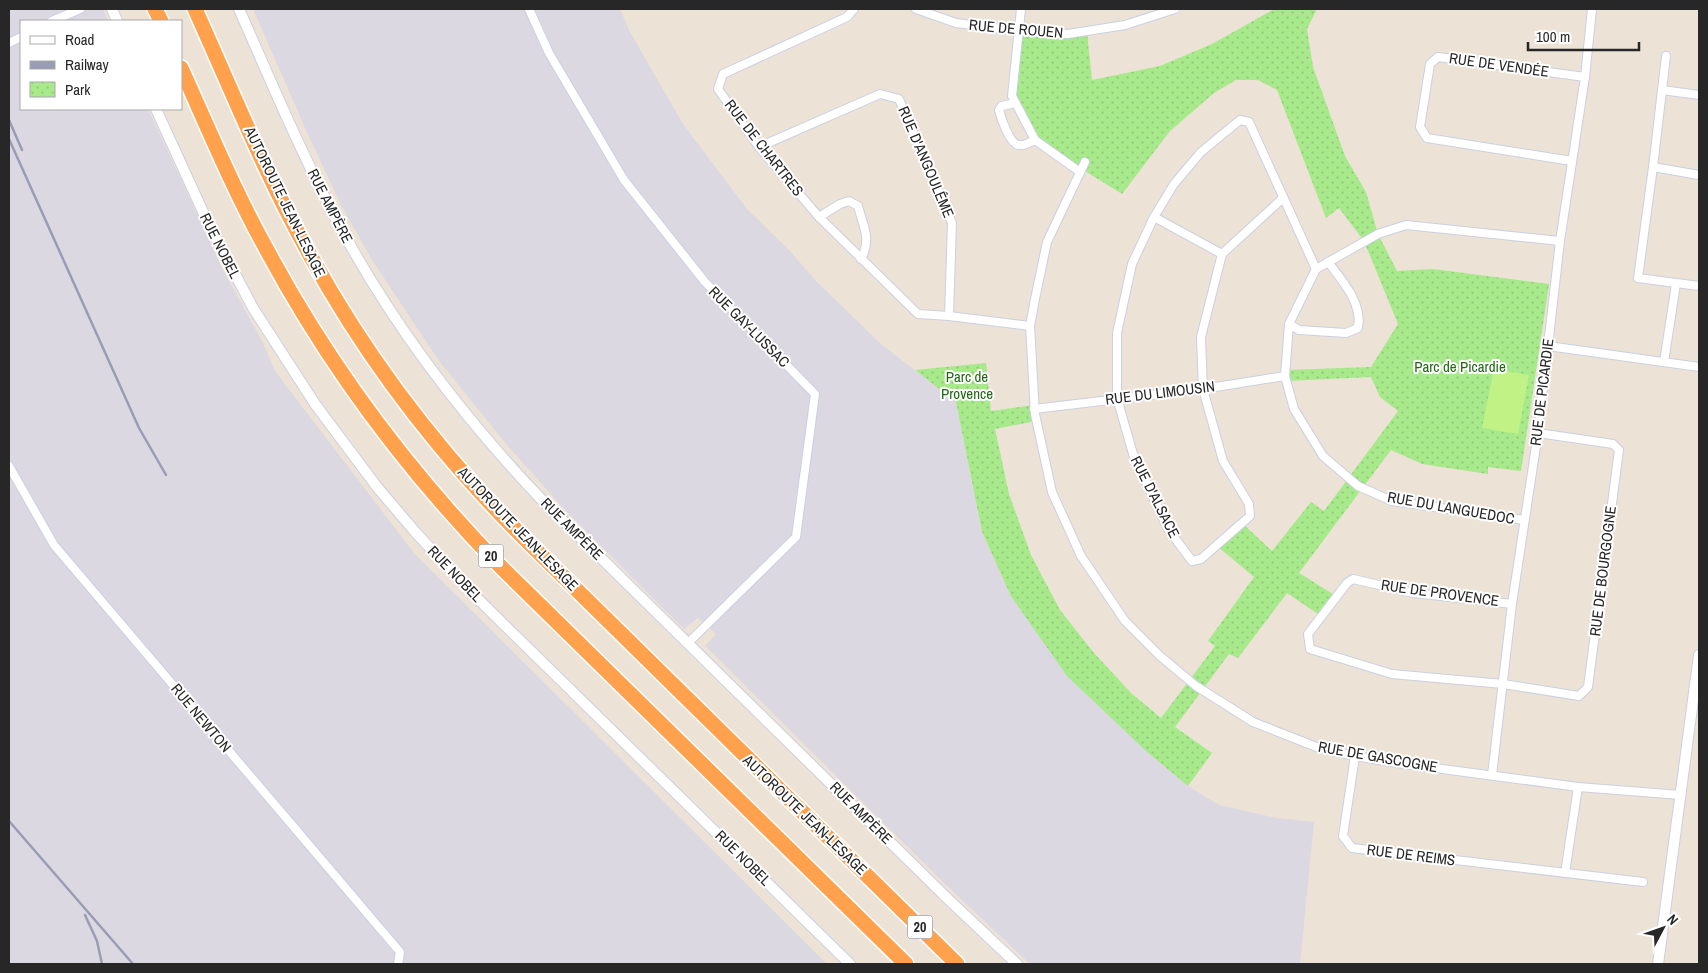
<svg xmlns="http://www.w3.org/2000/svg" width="1708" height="973" font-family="'Archivo Narrow',sans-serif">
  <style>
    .industrial { fill: #dbd8e2 }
    .park { fill: url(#park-dots) }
    .pitch { fill: #c0f285 }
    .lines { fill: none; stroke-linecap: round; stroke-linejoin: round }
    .minor-casing { stroke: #cbcfe2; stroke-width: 10 }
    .tertiary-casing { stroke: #cbcfe2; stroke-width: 12 }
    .motorway-casing { stroke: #fff; stroke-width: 18 }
    .minor { stroke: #fff; stroke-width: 8 }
    .tertiary { stroke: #fff; stroke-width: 10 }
    .motorway { stroke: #ffa14d; stroke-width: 15 }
    .rail { stroke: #999cb4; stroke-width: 2.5 }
    .labels { text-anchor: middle; stroke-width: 4; stroke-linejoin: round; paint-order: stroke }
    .shield { fill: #fff; stroke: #686868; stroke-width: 1 }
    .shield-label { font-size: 14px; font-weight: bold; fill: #272727 }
    .street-label { font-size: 15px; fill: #272727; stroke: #fff }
    .park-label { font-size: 15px; fill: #206911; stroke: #fff }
  </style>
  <defs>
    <pattern id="park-dots" width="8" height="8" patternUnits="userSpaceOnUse" patternTransform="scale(1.25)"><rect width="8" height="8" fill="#a8e98b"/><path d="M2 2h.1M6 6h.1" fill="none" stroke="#91c878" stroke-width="1.8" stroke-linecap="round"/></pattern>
  </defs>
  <rect width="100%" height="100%" fill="#ece3d6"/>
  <g class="industrial">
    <path d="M9,9H103L108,21H21V109H148L222,268L263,343L275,371L414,553L827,964H9Z"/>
    <path d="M253,9H620L630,32L683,124L747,209L791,252L816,281L881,344L956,402L982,533L1011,596L1147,752L1188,786L1219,805L1277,818L1314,822L1300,964H1030L945,884L705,646L716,634L698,618L684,629L566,511L506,444L439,361L372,260L341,205L305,128Z"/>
  </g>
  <path class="park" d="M1274,9H1317L1307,29L1313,67L1345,156L1366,192L1378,234L1397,271L1433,269L1549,284L1521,471L1488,467V474L1422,464L1391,450L1299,573L1336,596L1321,616L1287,593L1238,658L1229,654L1175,727L1212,753L1188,786L1147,752L1067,676L1011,596L982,532L956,402L915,370L986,363L991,411L1034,405L1036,421L995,429L1009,494L1031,555L1060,610L1094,653L1131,693L1161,718L1215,646L1208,641L1254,577L1217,546L1242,523L1272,551L1311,502L1324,511L1398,411L1380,397L1371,377L1287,381L1285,370L1371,367L1398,324L1364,241L1339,208L1326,218L1277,90L1258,80H1236L1214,93L1170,131L1122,194L1035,140L1012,96L1017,31L1087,32L1092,80L1160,66L1212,44Z"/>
  <path class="pitch" d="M1494,369L1529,375L1518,434L1482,428Z"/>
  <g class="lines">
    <defs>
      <g id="minor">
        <path d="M529,9L549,53L624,180L705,282L815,394L796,537L688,643"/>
        <path d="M854,9L847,17L723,74L718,89L759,147L819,217L918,314L949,316L1030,326"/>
        <path d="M916,9L956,23L1017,31L1068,34L1125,25L1175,9"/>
        <path d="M1021,9L1012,96L1035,140L1080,172"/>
        <path d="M52,21L80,9"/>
        <path d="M9,43L21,37"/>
        <path d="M1662,90L1699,95"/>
        <path d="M1015,103L1002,106L999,110C1001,118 1010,145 1019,145C1024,146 1030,142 1035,140"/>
        <path d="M759,147L880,94L899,99L952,223L949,316"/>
        <path d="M1572,161L1427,138L1420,127L1430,64L1438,57L1585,77"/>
        <path d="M1085,162L1047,242L1035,299L1030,326L1035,414L1052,492L1081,556L1125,621L1160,656L1196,686L1253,722L1319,748L1355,756L1397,763L1578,787L1681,795"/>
        <path d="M1653,167L1666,56"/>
        <path d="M1699,175L1653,167L1638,278L1699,286"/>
        <path d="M1283,198L1222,254L1201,337L1203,389L1223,461L1249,504L1250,516L1201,559L1192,561L1168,529L1133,454L1117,398V333L1132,264L1154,217L1174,184L1201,152L1240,120L1249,122L1316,269"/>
        <path d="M819,217L840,204L849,201L858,206C863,226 872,239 861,259"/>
        <path d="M1154,217L1222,254"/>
        <path d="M1289,324L1299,330L1346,333L1358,328C1363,304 1342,280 1328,262"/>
        <path d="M1548,346L1699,367"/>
        <path d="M1664,362L1676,284"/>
        <path d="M1034,409L1203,389L1285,376"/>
        <path d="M9,466L54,545L400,952L398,964"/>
        <path d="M1524,520L1392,501L1358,486L1323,456L1294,409L1285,376L1289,324L1316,269L1378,234L1406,225L1560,241"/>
        <path d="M1512,604L1414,593L1353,579L1347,583L1308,634L1310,649L1392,674L1503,684L1579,696L1588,687L1619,450L1613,444L1538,433"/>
        <path d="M1355,756L1343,836L1352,848L1643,882"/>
        <path d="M1492,775L1512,604L1538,433L1560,241L1585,77L1592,9"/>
        <path d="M1565,873L1578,787"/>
      </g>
      <g id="tertiary">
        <path d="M112,9L117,21"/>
        <path d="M239,9C272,84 304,160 343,232C396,329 464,418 541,499L949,900L1017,964"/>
        <path d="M156,109L209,225L253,308L315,404L377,487L417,534L478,599L850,964"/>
        <path d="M1658,964L1699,655"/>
      </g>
      <g id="motorway">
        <path d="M155,9L161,21"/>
        <path d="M195,9C232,91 266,176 310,255C367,359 439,453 523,537L957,964"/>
        <path d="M181,68C209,130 235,193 268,252C331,369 410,474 503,569L906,964"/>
      </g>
    </defs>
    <use href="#minor" class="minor-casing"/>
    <use href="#tertiary" class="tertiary-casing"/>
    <use href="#motorway" class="motorway-casing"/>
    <use href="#minor" class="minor"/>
    <use href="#tertiary" class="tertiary"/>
    <use href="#motorway" class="motorway"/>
    <g class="rail">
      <path d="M9,120L22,150"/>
      <path d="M9,139L139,428L166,475"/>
      <path d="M9,821L133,964"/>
      <path d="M85,915L97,941L102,964"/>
    </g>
  </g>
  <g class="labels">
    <g class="shield">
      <rect x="478.5" y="544.5" width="25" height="23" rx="4"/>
      <rect x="907.5" y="915.5" width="25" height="23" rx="4"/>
    </g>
    <g class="shield-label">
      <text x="491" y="561">20</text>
      <text x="920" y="932">20</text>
    </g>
    <g class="street-label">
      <text transform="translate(1016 29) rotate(5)" y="5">RUE DE ROUEN</text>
      <text transform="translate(1499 65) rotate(8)" y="5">RUE DE VENDÉE</text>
      <text transform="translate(764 148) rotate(52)" y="5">RUE DE CHARTRES</text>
      <text transform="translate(926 162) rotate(67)" y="5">RUE D'ANGOULÊME</text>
      <text transform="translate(285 202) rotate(64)" y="5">AUTOROUTE JEAN-LESAGE</text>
      <text transform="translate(330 206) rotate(63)" y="5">RUE AMPÈRE</text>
      <text transform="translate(220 246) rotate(63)" y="5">RUE NOBEL</text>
      <text transform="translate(749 327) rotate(45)" y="5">RUE GAY-LUSSAC</text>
      <text transform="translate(1542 392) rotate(-83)" y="5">RUE DE PICARDIE</text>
      <text transform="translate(1160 393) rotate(-7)" y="5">RUE DU LIMOUSIN</text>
      <text transform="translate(1155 497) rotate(63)" y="5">RUE D'ALSACE</text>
      <text transform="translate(1451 508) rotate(10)" y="5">RUE DU LANGUEDOC</text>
      <text transform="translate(518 529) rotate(46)" y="5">AUTOROUTE JEAN-LESAGE</text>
      <text transform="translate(572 529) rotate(45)" y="5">RUE AMPÈRE</text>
      <text transform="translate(1603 571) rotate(-83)" y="5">RUE DE BOURGOGNE</text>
      <text transform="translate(455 574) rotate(46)" y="5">RUE NOBEL</text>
      <text transform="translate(1440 593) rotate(8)" y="5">RUE DE PROVENCE</text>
      <text transform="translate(201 718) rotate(50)" y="5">RUE NEWTON</text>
      <text transform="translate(1378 757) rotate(10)" y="5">RUE DE GASCOGNE</text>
      <text transform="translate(861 813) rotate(45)" y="5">RUE AMPÈRE</text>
      <text transform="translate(805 815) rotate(44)" y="5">AUTOROUTE JEAN-LESAGE</text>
      <text transform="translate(1411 855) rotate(7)" y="5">RUE DE REIMS</text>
      <text transform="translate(743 858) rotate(45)" y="5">RUE NOBEL</text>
    </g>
    <g class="park-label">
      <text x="1460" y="372">Parc de Picardie</text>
      <text x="967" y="382">Parc de<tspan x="967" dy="17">Provence</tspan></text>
    </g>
  </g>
  <rect width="1708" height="973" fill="none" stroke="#272727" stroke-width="20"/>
  <rect x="20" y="20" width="162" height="90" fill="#ffffff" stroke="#a9a9a9"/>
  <rect x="30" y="36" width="25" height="8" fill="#ffffff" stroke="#a9a9a9"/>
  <text x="65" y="45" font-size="15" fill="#272727">Road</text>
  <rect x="30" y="61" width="25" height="8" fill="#999cb4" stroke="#a9a9a9"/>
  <text x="65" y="70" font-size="15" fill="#272727">Railway</text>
  <rect x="30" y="82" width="25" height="15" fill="url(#park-dots)" stroke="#a9a9a9"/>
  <text x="65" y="95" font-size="15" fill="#272727">Park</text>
  <g transform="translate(1663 928) rotate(49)" stroke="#ffffff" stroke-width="4" paint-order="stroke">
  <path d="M0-4L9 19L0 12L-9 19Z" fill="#272727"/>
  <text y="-8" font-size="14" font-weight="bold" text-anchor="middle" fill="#272727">N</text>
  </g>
  <path d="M1528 42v8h111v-8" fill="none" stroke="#272727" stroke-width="2.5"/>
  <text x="1536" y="42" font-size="15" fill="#272727" stroke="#ffffff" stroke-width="4" paint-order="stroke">100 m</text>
</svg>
